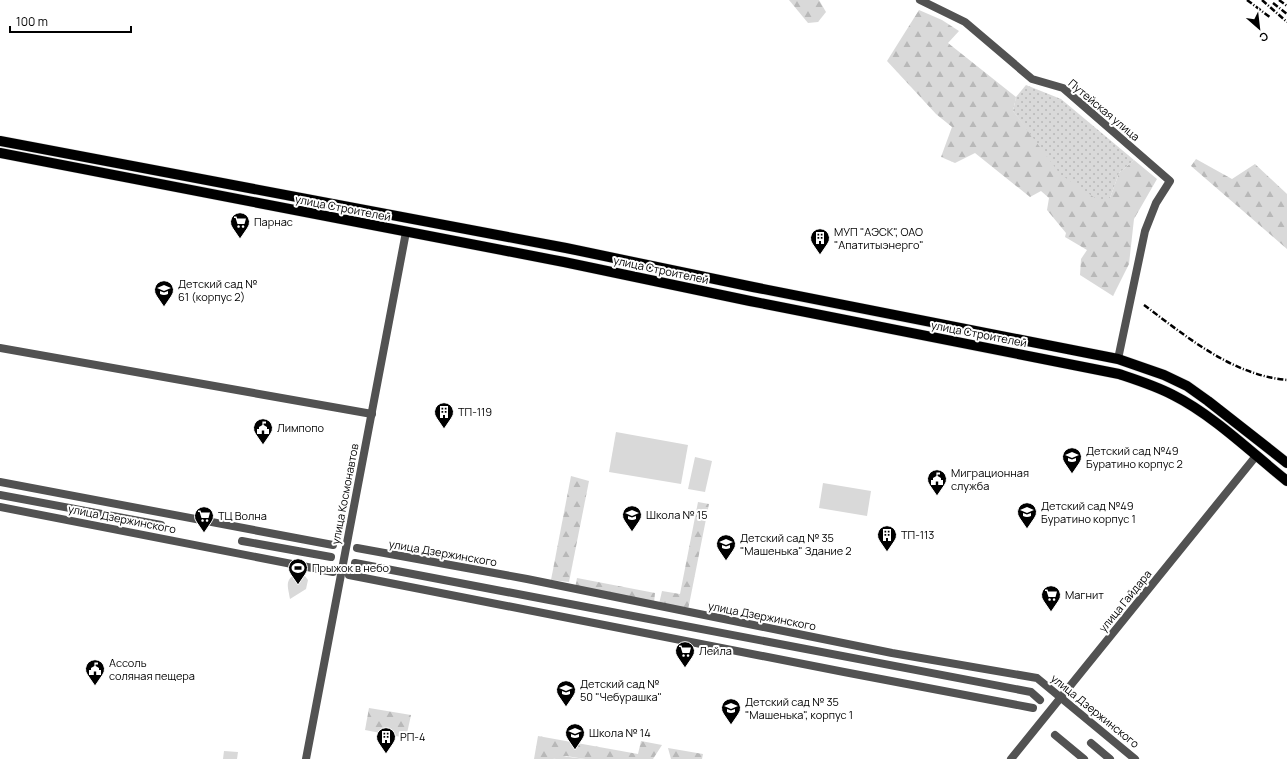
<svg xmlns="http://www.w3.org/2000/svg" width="1287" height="759" font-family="Manrope,sans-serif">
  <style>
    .forest { fill: url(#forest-firs) }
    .park { fill: #d9d9d9 }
    .garden { fill: url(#garden-dots) }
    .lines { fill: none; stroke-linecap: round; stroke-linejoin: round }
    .major-casing { stroke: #dbdbdb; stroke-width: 11 }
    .minor { stroke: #525252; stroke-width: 8 }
    .major { stroke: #000; stroke-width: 10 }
    .rail { stroke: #000; stroke-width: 2.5; stroke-dasharray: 6 2 1 2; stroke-linecap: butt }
    .labels { text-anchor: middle; stroke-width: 4; stroke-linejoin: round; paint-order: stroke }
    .street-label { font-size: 11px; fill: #000; stroke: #fff }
    .poi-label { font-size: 11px; fill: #000; stroke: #fff; text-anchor: start }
  </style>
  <defs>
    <pattern id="forest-firs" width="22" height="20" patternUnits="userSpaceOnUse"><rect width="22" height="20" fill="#d9d9d9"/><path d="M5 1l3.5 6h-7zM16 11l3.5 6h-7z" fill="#b8b8b8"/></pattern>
    <pattern id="garden-dots" width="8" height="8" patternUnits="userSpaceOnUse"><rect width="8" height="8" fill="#d9d9d9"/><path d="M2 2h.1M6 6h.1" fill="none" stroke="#b8b8b8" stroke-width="1.8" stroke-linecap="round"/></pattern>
  </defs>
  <rect width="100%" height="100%" fill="#fff"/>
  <g class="forest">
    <path d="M789,0H819L826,12L818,22L808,23Z"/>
    <path d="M919,10L942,20L959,31L948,43L1016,97L1013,111L1036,140L1110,198L1119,173L1134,160L1157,179L1134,219L1129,264L1113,296L1080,275L1081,259L1087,250L1065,237L1066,233L1047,210L1049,198L1041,191L1030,197L975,153L955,163L941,157L952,127L936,114L887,61Z"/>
    <path d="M1196,159L1232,179L1255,164L1287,194V249L1191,166Z"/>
    <path d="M571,476L589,481L569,582L551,580Z"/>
    <path d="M698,502L709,504L688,610L659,604L662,591L680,594Z"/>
    <path d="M577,578L655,593L654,603L575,588Z"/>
    <path d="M369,708L411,715L406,738L365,730Z"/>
    <path d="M538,736L638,754L641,741L662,745L653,759H585L566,756L553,759H534Z"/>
    <path d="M668,748L703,754L702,759H671Z"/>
  </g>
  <g class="park">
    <path d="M616,432L688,445L681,484L609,472Z"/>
    <path d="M695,457L712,461L705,492L688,489Z"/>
    <path d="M823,483L871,491L867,516L819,508Z"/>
    <path d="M297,573L305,576L308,580L306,589L290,599C288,586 284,580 297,573Z"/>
    <path d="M224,751L238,752L237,759H223Z"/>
    <path d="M561,756L585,759H553Z"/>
  </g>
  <path class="garden" d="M1026,85L1061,99L1134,160L1119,173L1110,198L1098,200L1060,174L1013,111L1016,97Z"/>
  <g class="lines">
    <defs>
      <g id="major">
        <path d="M0,141L566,248L753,287L1118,359L1164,375L1187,386L1208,401L1287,463"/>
        <path d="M0,153L564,262L750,301L1119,374C1137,380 1156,386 1173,395C1213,415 1252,453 1287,481"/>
      </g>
    </defs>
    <use href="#major" class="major-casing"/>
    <g class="minor">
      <path d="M920,0L965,22L1032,79L1063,88L1170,181L1156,203L1145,231L1118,359"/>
      <path d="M0,348L372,414"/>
      <path d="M0,482L333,545"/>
      <path d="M0,495L161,525"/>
      <path d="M0,507L333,572"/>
      <path d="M242,541L331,557"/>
      <path d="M357,548L527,579L892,653L1037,678L1135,759"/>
      <path d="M355,563L1031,692L1040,700"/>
      <path d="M349,575L844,672L1033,708"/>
      <path d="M1055,735L1084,759"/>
      <path d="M1091,743L1110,759"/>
      <path d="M306,759L406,232"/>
      <path d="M1011,759L1256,456"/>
    </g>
    <use href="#major" class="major"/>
    <g class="rail">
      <path d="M1247,0L1271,18"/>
      <path d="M1262,0L1287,22"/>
      <path d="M1279,0L1287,6"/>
      <path d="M1273,3L1287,14"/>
      <path d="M1144,305C1187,337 1232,375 1287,380"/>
    </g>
  </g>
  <defs>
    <symbol id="supermarket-pin" viewBox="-11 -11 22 30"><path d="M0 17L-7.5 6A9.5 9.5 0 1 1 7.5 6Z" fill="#000" stroke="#fff"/><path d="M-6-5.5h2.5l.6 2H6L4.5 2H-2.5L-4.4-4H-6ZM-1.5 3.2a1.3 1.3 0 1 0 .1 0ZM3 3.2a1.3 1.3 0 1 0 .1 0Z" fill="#fff"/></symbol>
    <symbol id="building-pin" viewBox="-11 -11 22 30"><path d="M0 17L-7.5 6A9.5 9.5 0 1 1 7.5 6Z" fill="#000" stroke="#fff"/><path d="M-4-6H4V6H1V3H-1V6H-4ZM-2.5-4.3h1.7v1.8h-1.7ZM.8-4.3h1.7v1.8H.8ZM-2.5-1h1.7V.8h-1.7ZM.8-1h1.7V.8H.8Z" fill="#fff"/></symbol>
    <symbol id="school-pin" viewBox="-11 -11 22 30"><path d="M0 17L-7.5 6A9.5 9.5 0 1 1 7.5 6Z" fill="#000" stroke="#fff"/><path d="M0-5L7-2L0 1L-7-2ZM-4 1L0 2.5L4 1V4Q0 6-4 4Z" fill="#fff"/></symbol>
    <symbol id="civic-pin" viewBox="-11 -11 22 30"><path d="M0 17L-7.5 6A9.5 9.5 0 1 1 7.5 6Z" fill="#000" stroke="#fff"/><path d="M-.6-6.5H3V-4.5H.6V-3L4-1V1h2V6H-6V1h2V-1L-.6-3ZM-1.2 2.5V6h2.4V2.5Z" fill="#fff"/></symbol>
    <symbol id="stadium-pin" viewBox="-11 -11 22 30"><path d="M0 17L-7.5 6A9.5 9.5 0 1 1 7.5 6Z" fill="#000" stroke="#fff"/><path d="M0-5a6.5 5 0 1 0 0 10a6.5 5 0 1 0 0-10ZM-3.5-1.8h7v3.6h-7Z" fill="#fff"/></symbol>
  </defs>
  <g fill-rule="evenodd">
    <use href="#supermarket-pin" x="229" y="211" width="22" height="30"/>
    <use href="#building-pin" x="809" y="227" width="22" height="30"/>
    <use href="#school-pin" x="153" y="279" width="22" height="30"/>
    <use href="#building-pin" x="433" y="401" width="22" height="30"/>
    <use href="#civic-pin" x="252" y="417" width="22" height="30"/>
    <use href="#school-pin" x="1061" y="446" width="22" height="30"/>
    <use href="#civic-pin" x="926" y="468" width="22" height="30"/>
    <use href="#school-pin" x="1016" y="501" width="22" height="30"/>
    <use href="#school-pin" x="621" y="504" width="22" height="30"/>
    <use href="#supermarket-pin" x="193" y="505" width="22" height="30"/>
    <use href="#building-pin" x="876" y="524" width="22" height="30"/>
    <use href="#school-pin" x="715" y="533" width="22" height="30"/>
    <use href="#stadium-pin" x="287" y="557" width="22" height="30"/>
    <use href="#supermarket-pin" x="1040" y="584" width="22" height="30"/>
    <use href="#supermarket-pin" x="674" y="640" width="22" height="30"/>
    <use href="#civic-pin" x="84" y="658" width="22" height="30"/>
    <use href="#school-pin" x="555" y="679" width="22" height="30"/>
    <use href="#school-pin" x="720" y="697" width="22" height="30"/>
    <use href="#school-pin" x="564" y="722" width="22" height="30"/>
    <use href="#building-pin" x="375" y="726" width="22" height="30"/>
  </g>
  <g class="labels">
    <g class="street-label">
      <text transform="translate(1104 110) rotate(40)" y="4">Путейская улица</text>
      <text transform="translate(343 208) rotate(11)" y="4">улица Строителей</text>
      <text transform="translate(661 270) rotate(12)" y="4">улица Строителей</text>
      <text transform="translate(979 334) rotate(11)" y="4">улица Строителей</text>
      <text transform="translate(345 494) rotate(-79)" y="4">улица Космонавтов</text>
      <text transform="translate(122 519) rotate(11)" y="4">улица Дзержинского</text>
      <text transform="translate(443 553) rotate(10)" y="4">улица Дзержинского</text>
      <text transform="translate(1125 601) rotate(-51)" y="4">улица Гайдара</text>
      <text transform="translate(762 616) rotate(11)" y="4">улица Дзержинского</text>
      <text transform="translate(1095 711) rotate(39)" y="4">улица Дзержинского</text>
    </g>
    <g class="poi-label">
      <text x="254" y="226">Парнас</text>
      <text x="834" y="236">МУП "АЭСК", ОАО<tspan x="834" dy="13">"Апатитыэнерго"</tspan></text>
      <text x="178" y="288">Детский сад №<tspan x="178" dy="13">61 (корпус 2)</tspan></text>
      <text x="458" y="416">ТП-119</text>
      <text x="277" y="432">Лимпопо</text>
      <text x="1086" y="455">Детский сад №49<tspan x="1086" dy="13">Буратино корпус 2</tspan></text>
      <text x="951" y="477">Миграционная<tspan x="951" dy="13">служба</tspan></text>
      <text x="1041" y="510">Детский сад №49<tspan x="1041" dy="13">Буратино корпус 1</tspan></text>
      <text x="646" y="519">Школа № 15</text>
      <text x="218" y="520">ТЦ Волна</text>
      <text x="901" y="539">ТП-113</text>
      <text x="740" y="542">Детский сад № 35<tspan x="740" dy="13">"Машенька" Здание 2</tspan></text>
      <text x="312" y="572">Прыжок в небо</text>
      <text x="1065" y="599">Магнит</text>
      <text x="699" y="655">Лейла</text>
      <text x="109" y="667">Ассоль<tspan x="109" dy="13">соляная пещера</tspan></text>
      <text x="580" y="688">Детский сад №<tspan x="580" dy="13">50 "Чебурашка"</tspan></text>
      <text x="745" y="706">Детский сад № 35<tspan x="745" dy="13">"Машенька", корпус 1</tspan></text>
      <text x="589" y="737">Школа № 14</text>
      <text x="400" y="741">РП-4</text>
    </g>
  </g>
  <g transform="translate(1259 28) rotate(152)" stroke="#ffffff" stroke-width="3" paint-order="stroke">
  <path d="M0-3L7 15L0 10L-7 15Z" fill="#000000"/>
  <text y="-6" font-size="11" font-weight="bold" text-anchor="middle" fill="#000000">С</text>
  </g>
  <path d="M10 26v6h121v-6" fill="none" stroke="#000000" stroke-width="2"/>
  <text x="16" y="26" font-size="12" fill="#000000" stroke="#ffffff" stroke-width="3" paint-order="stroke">100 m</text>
</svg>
